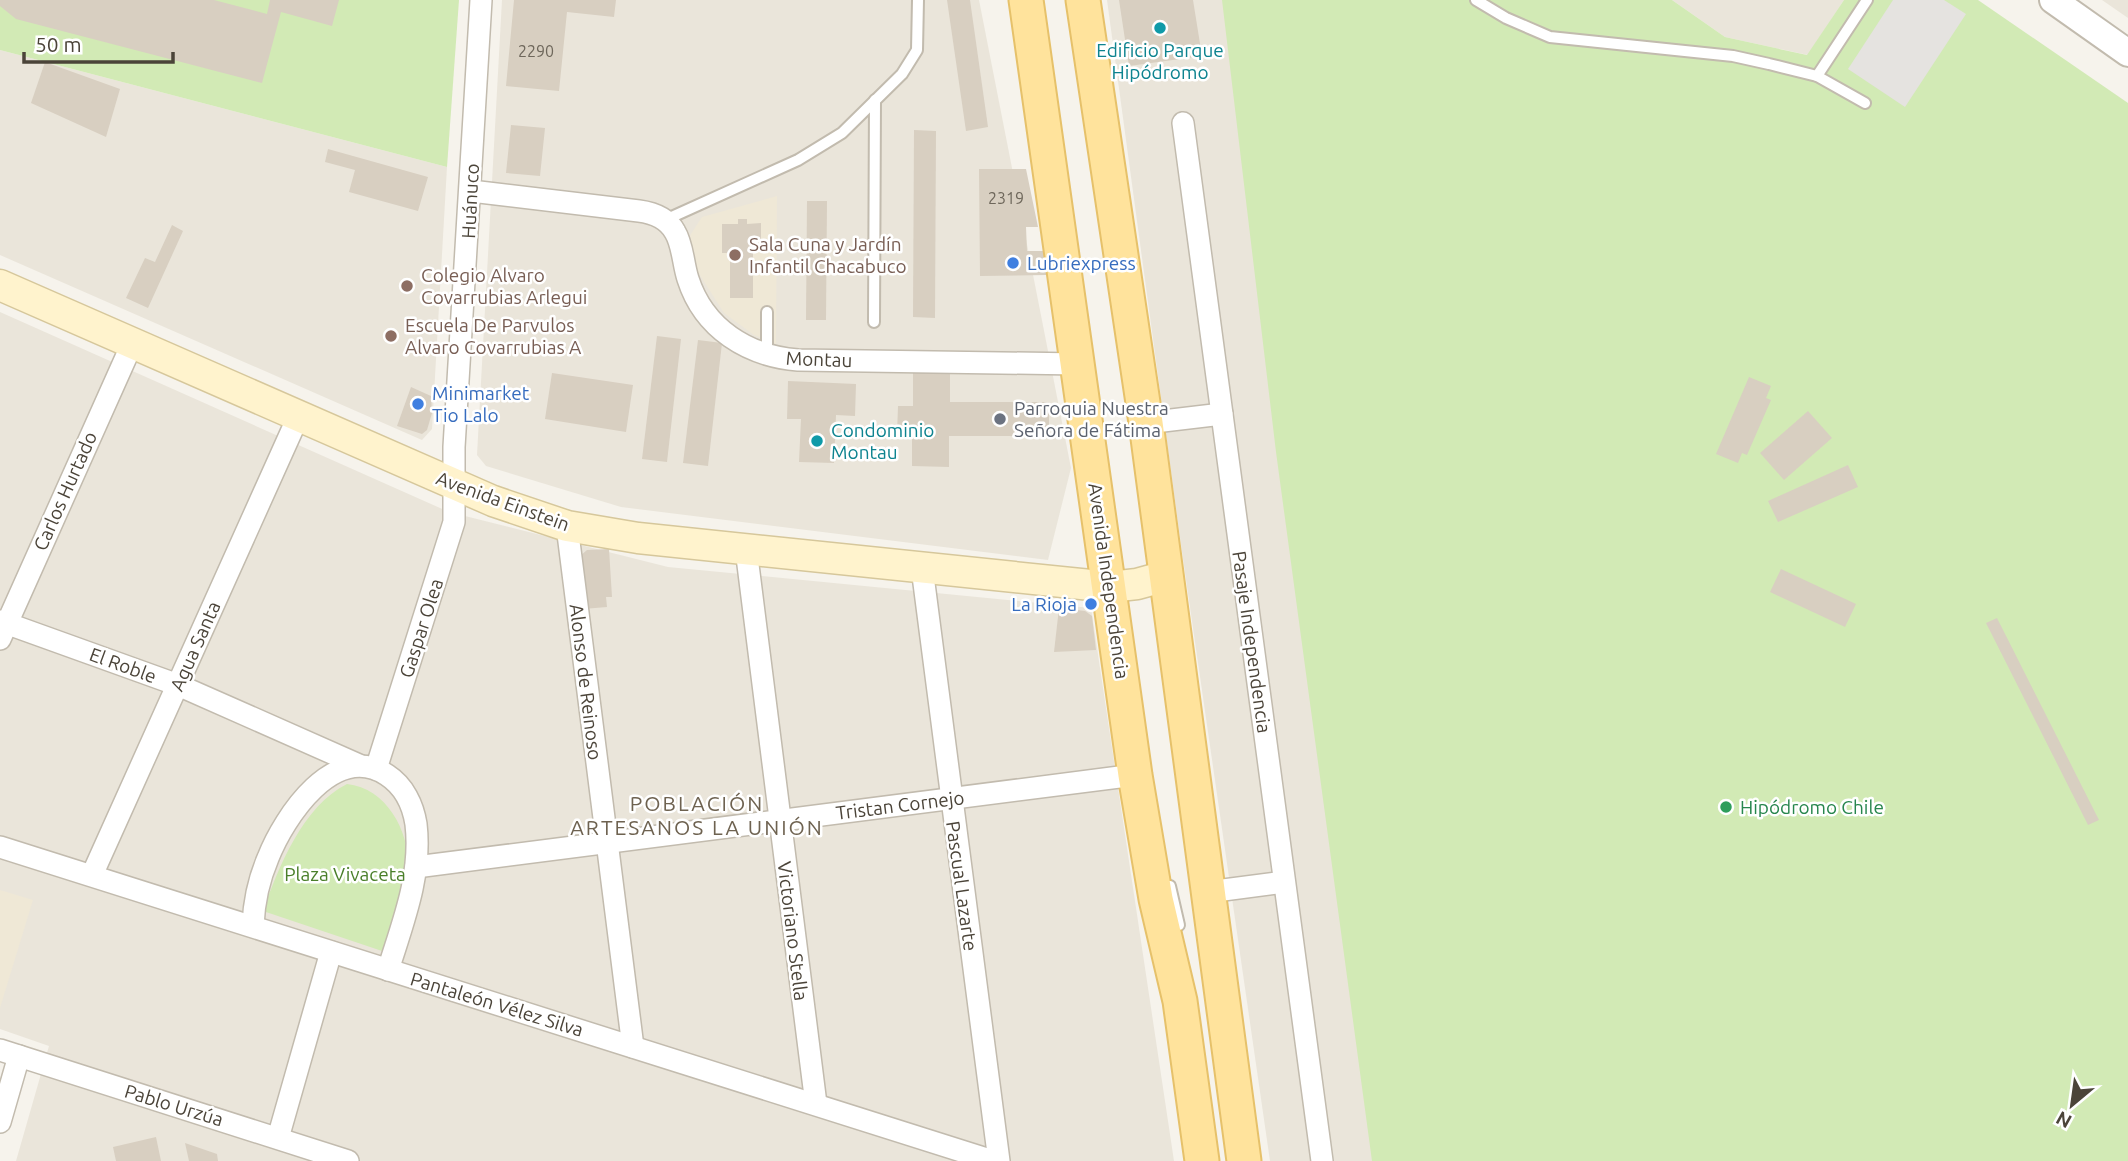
<svg xmlns="http://www.w3.org/2000/svg" width="2128" height="1161" font-family="Ubuntu,sans-serif">
  <style>
    .residential { fill: #eae5da }
    .education { fill: #efe8d6 }
    .green { fill: #d2eab5 }
    .parking { fill: #e5e3e0 }
    .building { fill: #d8cfc1 }
    .lines { fill: none; stroke-linecap: round; stroke-linejoin: round }
    .service-casing { stroke: #c2bbae; stroke-width: 14 }
    .minor-casing { stroke: #c2bbae; stroke-width: 24 }
    .tertiary-casing { stroke: #c2bbae; stroke-width: 30 }
    .secondary-casing { stroke: #d6c79b; stroke-width: 33 }
    .primary-casing { stroke: #e6c16a; stroke-width: 37 }
    .service { stroke: #fff; stroke-width: 10 }
    .minor { stroke: #fff; stroke-width: 21 }
    .tertiary { stroke: #fff; stroke-width: 26 }
    .secondary { stroke: #fff3cd; stroke-width: 30 }
    .primary { stroke: #ffe39c; stroke-width: 33 }
    .culture-dot { fill: #0f9aa8; stroke: #fff; stroke-width: 2.5 }
    .education-dot { fill: #8d6e63; stroke: #fff; stroke-width: 2.5 }
    .shop-dot { fill: #3f7fe0; stroke: #fff; stroke-width: 2.5 }
    .worship-dot { fill: #6b7280; stroke: #fff; stroke-width: 2.5 }
    .leisure-dot { fill: #2e9e5b; stroke: #fff; stroke-width: 2.5 }
    .labels { text-anchor: middle; stroke-width: 5; stroke-linejoin: round; paint-order: stroke }
    .number-label { font-size: 16px; fill: #6e675b }
    .culture-label { font-size: 19px; fill: #0d838f; stroke: #fff }
    .street-label { font-size: 19px; fill: #4b4439; stroke: #fff }
    .education-label { font-size: 19px; fill: #785e54; stroke: #fff; text-anchor: start }
    .shop-label { font-size: 19px; fill: #366cbe; stroke: #fff; text-anchor: start }
    .worship-label { font-size: 19px; fill: #5b616d; stroke: #fff; text-anchor: start }
    .leisure-label { font-size: 19px; fill: #27864d; stroke: #fff; text-anchor: start }
    .park-label { font-size: 19px; fill: #4a7f2a; stroke: #fff }
    .neighbourhood-label { font-size: 21px; letter-spacing: 2px; fill: #6e6250; stroke: #fff }
  </style>
  <rect width="100%" height="100%" fill="#f6f3ec"/>
  <g class="residential">
    <path d="M502,0H979L1071,468L1048,560L621,507L486,466L477,455Z"/>
    <path d="M1107,0H1223L1373,1161H1270L1181,545Z"/>
    <path d="M1672,0H1844L1808,55L1725,37Z"/>
    <path d="M2102,0H2128V18Z"/>
    <path d="M0,50L447,167L432,429L422,440L0,255Z"/>
    <path d="M0,312L449,512L668,567L1091,608L1174,1161H16L49,1046L0,1029Z"/>
  </g>
  <g class="education">
    <path d="M777,196L776,344L754,335L724,313L698,272L689,237L702,217Z"/>
    <path d="M0,890L33,900L0,1008Z"/>
  </g>
  <g class="green">
    <path d="M0,0H459L447,167L0,50Z"/>
    <path d="M1222,0H1672L1725,37L1807,55L1844,0H1978L2128,103V1161H1372L1276,452Z"/>
    <path d="M347,784C386,788 410,831 408,868C406,895 392,926 385,952L263,911C279,866 303,806 347,784Z"/>
  </g>
  <path class="parking" d="M1893,0H1944L1966,14L1905,107L1848,69Z"/>
  <g class="building">
    <path d="M0,0H214L267,14L270,0H339L332,26L281,12L262,83L16,19L0,6Z"/>
    <path d="M514,0H616L614,17L567,12L559,91L506,86Z"/>
    <path d="M947,0H970L988,127L966,131Z"/>
    <path d="M1119,0H1193L1202,56L1129,66Z"/>
    <path d="M45,62L120,89L106,137L31,103Z"/>
    <path d="M511,125L545,128L540,176L506,173Z"/>
    <path d="M914,130L936,131L935,318L913,317Z"/>
    <path d="M328,149L428,177L418,211L349,192L355,170L325,162Z"/>
    <path d="M979,169H1026L1038,227H1026L1027,251H1046V275L980,276Z"/>
    <path d="M807,201H827L826,320H806Z"/>
    <path d="M738,219H747V224L761,223V248L753,249V298H730V253H722V224H738Z"/>
    <path d="M172,225L183,231L148,308L126,298L145,258L155,262Z"/>
    <path d="M657,336L681,339L667,462L642,459Z"/>
    <path d="M698,340L722,343L708,466L683,463Z"/>
    <path d="M913,369L950,370V402H1049V436H949V467L912,466V434H897L898,406H913Z"/>
    <path d="M552,373L633,385L626,432L545,419Z"/>
    <path d="M1749,377L1771,386L1766,398L1771,400L1747,455L1742,453L1738,463L1716,454Z"/>
    <path d="M788,381L856,384L855,416L836,415L834,463L799,462L801,419H787Z"/>
    <path d="M411,387L431,396L432,413L427,430L422,434L397,426Z"/>
    <path d="M1808,411L1832,438L1784,480L1760,453Z"/>
    <path d="M1848,465L1858,487L1778,522L1768,501Z"/>
    <path d="M609,549L612,597H606L607,607L583,609L579,557L587,550Z"/>
    <path d="M1781,569L1856,604L1845,627L1770,592Z"/>
    <path d="M1059,608L1085,611L1092,616L1096,650L1054,652Z"/>
    <path d="M1997,618L2099,820L2088,825L1986,623Z"/>
    <path d="M156,1137L161,1161H116L113,1147Z"/>
    <path d="M185,1143L217,1154L218,1161H189Z"/>
  </g>
  <g class="lines">
    <defs>
      <g id="service">
        <path d="M1476,0L1506,18L1550,37L1733,56L1769,64L1817,76L1865,103"/>
        <path d="M1817,76L1867,0"/>
        <path d="M665,220L798,160L842,133L902,74L917,50L918,0"/>
        <path d="M874,322L875,100"/>
        <path d="M767,355V312"/>
        <path d="M1170,886L1179,925"/>
      </g>
      <g id="minor">
        <path d="M1183,123L1322,1161"/>
        <path d="M471,191L639,211C654,213 668,219 675,232C683,245 683,264 688,279C704,329 748,356 798,360L1079,364"/>
        <path d="M1146,423L1222,414"/>
        <path d="M567,526L633,1047"/>
        <path d="M746,549L816,1104"/>
        <path d="M922,568L999,1161"/>
        <path d="M0,621L178,685L359,765"/>
        <path d="M0,639L132,344"/>
        <path d="M376,769L454,522V447L481,0"/>
        <path d="M0,847L993,1161"/>
        <path d="M416,867L1135,775"/>
        <path d="M92,875L298,417"/>
        <path d="M1208,892L1284,882"/>
        <path d="M253,925C254,902 259,879 268,858C284,817 335,740 387,775C404,786 413,805 416,824C422,875 403,922 388,970"/>
        <path d="M0,1050L348,1161"/>
        <path d="M0,1122L19,1056"/>
        <path d="M278,1138L331,952"/>
      </g>
      <path id="tertiary" d="M2053,0L2128,53"/>
      <path id="secondary" d="M0,285L493,501L567,526L638,538L1110,587L1137,584L1166,576"/>
      <g id="primary">
        <path d="M1026,0L1135,775L1156,899L1180,1001L1202,1161"/>
        <path d="M1083,0L1146,423L1244,1161"/>
      </g>
    </defs>
    <use href="#service" class="service-casing"/>
    <use href="#minor" class="minor-casing"/>
    <use href="#tertiary" class="tertiary-casing"/>
    <use href="#secondary" class="secondary-casing"/>
    <use href="#primary" class="primary-casing"/>
    <use href="#service" class="service"/>
    <use href="#minor" class="minor"/>
    <use href="#tertiary" class="tertiary"/>
    <use href="#secondary" class="secondary"/>
    <use href="#primary" class="primary"/>
  </g>
  <g class="culture-dot">
    <circle cx="1160" cy="28" r="7"/>
    <circle cx="817" cy="441" r="7"/>
  </g>
  <g class="education-dot">
    <circle cx="735" cy="255" r="7"/>
    <circle cx="407" cy="286" r="7"/>
    <circle cx="391" cy="336" r="7"/>
  </g>
  <g class="shop-dot">
    <circle cx="1013" cy="263" r="7"/>
    <circle cx="418" cy="404" r="7"/>
    <circle cx="1091" cy="604" r="7"/>
  </g>
  <circle class="worship-dot" cx="1000" cy="419" r="7"/>
  <circle class="leisure-dot" cx="1726" cy="807" r="7"/>
  <g class="labels">
    <g class="number-label">
      <text x="536" y="57">2290</text>
      <text x="1006" y="204">2319</text>
    </g>
    <g class="culture-label">
      <text x="1160" y="57">Edificio Parque<tspan x="1160" dy="22">Hipódromo</tspan></text>
      <text x="831" y="437" text-anchor="start">Condominio<tspan x="831" dy="22">Montau</tspan></text>
    </g>
    <g class="street-label">
      <text transform="translate(470 201) rotate(-87)" y="7">Huánuco</text>
      <text transform="translate(819 359) rotate(2)" y="7">Montau</text>
      <text transform="translate(65 491) rotate(-66)" y="7">Carlos Hurtado</text>
      <text transform="translate(503 501) rotate(20)" y="7">Avenida Einstein</text>
      <text transform="translate(1109 581) rotate(82)" y="7">Avenida Independencia</text>
      <text transform="translate(421 628) rotate(-72)" y="7">Gaspar Olea</text>
      <text transform="translate(1252 642) rotate(82)" y="7">Pasaje Independencia</text>
      <text transform="translate(195 646) rotate(-66)" y="7">Agua Santa</text>
      <text transform="translate(123 665) rotate(20)" y="7">El Roble</text>
      <text transform="translate(586 682) rotate(83)" y="7">Alonso de Reinoso</text>
      <text transform="translate(900 805) rotate(-7)" y="7">Tristan Cornejo</text>
      <text transform="translate(962 886) rotate(82)" y="7">Pascual Lazarte</text>
      <text transform="translate(793 931) rotate(83)" y="7">Victoriano Stella</text>
      <text transform="translate(497 1004) rotate(17)" y="7">Pantaleón Vélez Silva</text>
      <text transform="translate(174 1105) rotate(17)" y="7">Pablo Urzúa</text>
    </g>
    <g class="education-label">
      <text x="749" y="251">Sala Cuna y Jardín<tspan x="749" dy="22">Infantil Chacabuco</tspan></text>
      <text x="421" y="282">Colegio Alvaro<tspan x="421" dy="22">Covarrubias Arlegui</tspan></text>
      <text x="405" y="332">Escuela De Parvulos<tspan x="405" dy="22">Alvaro Covarrubias A</tspan></text>
    </g>
    <g class="shop-label">
      <text x="1027" y="270">Lubriexpress</text>
      <text x="432" y="400">Minimarket<tspan x="432" dy="22">Tio Lalo</tspan></text>
      <text x="1077" y="611" text-anchor="end">La Rioja</text>
    </g>
    <g class="worship-label">
      <text x="1014" y="415">Parroquia Nuestra<tspan x="1014" dy="22">Señora de Fátima</tspan></text>
    </g>
    <g class="leisure-label">
      <text x="1740" y="814">Hipódromo Chile</text>
    </g>
    <g class="park-label">
      <text x="345" y="881">Plaza Vivaceta</text>
    </g>
    <g class="neighbourhood-label">
      <text x="697" y="811">POBLACIÓN<tspan x="697" dy="24">ARTESANOS LA UNIÓN</tspan></text>
    </g>
  </g>
  <g transform="translate(2072 1105) rotate(209)" stroke="#ffffff" stroke-width="5" paint-order="stroke">
  <path d="M0-5L12 26L0 18L-12 26Z" fill="#4b4439"/>
  <text y="-10" font-size="19" font-weight="bold" text-anchor="middle" fill="#4b4439">N</text>
  </g>
  <path d="M24 52v10h149v-10" fill="none" stroke="#4b4439" stroke-width="3.5"/>
  <text x="35" y="52" font-size="21" fill="#4b4439" stroke="#ffffff" stroke-width="5" paint-order="stroke">50 m</text>
</svg>
